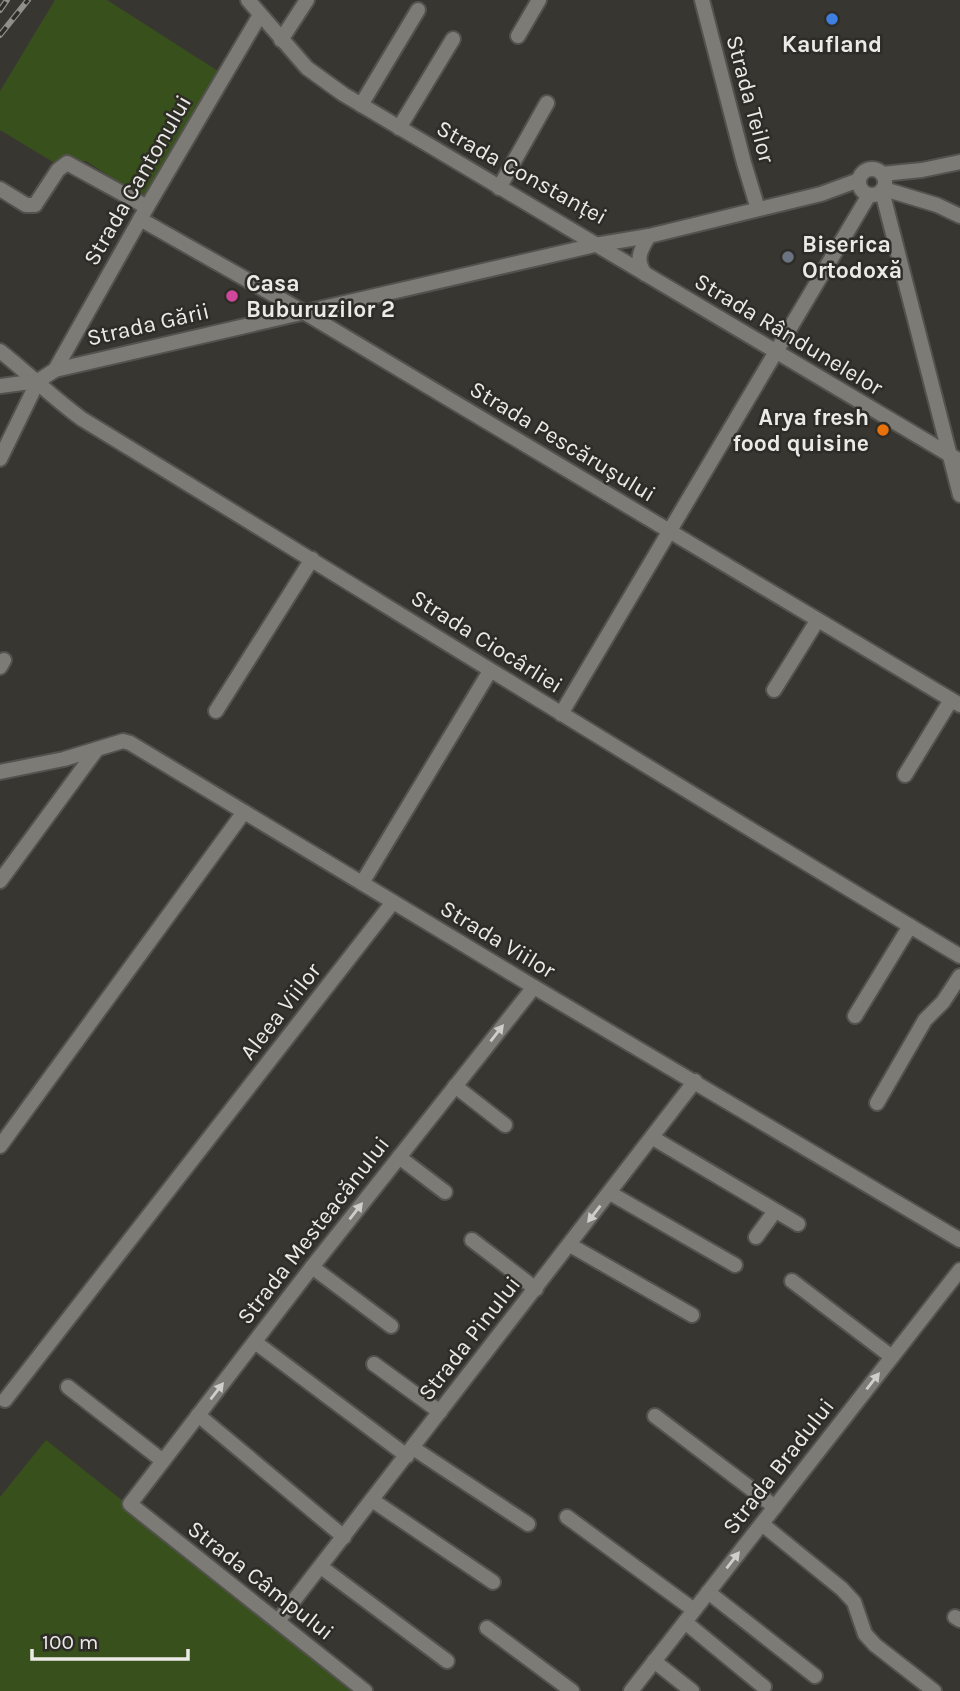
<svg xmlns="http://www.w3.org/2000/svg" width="960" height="1691" font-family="Karla,sans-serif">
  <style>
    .green { fill: #38501c }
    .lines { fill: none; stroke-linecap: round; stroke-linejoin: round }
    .minor-casing { stroke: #54524f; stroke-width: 18 }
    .minor { stroke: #7d7b75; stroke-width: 14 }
    .rail-casing { stroke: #908f8a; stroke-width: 6 }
    .rail { stroke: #2e2c27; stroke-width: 3.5; stroke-dasharray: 10; stroke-linecap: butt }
    .oneway { fill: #d0ceca }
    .shop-dot { fill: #3f7fe0; stroke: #2e2c27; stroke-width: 2.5 }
    .worship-dot { fill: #6b7280; stroke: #2e2c27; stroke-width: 2.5 }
    .hotel-dot { fill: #d1479c; stroke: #2e2c27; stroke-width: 2.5 }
    .food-dot { fill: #e8710a; stroke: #2e2c27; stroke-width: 2.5 }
    .labels { text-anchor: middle; stroke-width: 5; stroke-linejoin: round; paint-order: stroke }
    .poi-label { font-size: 23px; font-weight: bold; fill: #ebeae7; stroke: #2e2c27; text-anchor: start }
    .street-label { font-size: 23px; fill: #ebeae7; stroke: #2e2c27 }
  </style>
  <rect width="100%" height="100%" fill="#383631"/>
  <g class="green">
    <path d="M55,0H107L218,71L147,201L86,161L58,165L0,130V91Z"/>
    <path d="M46,1440L363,1691H0V1497Z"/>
  </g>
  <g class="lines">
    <defs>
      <g id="minor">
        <path d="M248,0L307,68L343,94L960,461"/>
        <path d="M702,0L744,163L758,209"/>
        <path d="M518,36L539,0"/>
        <path d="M281,40L307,0"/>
        <path d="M361,105L418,10"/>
        <path d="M399,128L453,39"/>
        <circle cx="872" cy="182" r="13"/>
        <path d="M882,174L922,170L960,162"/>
        <path d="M499,188L547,103"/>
        <path d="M0,189L26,205H35L58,170L67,163L147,207"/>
        <path d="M884,189L937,205L960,216"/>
        <path d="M882,191L960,495"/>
        <path d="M140,219L302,311L960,705"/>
        <path d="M645,274C635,260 640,250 649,236"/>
        <path d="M0,351C28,373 53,398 82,419C375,598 666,780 960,956"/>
        <path d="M55,370L147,207L260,15"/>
        <path d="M0,386L38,381L55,370L595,245L649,236L821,194L859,180"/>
        <path d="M0,459L38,381"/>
        <path d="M0,667L4,660"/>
        <path d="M774,690L817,621"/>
        <path d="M216,711L312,559"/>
        <path d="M561,714L869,195"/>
        <path d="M0,772L64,759L123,741L130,743L534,987L960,1240"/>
        <path d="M905,775L951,700"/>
        <path d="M0,881L97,749"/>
        <path d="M362,883L490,671"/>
        <path d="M855,1016L910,926"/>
        <path d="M455,1086L505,1125"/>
        <path d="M877,1103L925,1020L943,1002L960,976"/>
        <path d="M653,1138L798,1224"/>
        <path d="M0,1146L244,812"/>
        <path d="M399,1157L445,1192"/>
        <path d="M610,1193L735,1265"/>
        <path d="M756,1237L775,1211"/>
        <path d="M472,1240L536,1289"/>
        <path d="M570,1245L692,1315"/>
        <path d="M312,1267L391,1326"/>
        <path d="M792,1281L892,1357"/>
        <path d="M255,1342L407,1456"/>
        <path d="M374,1364L440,1412"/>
        <path d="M68,1387L163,1461"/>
        <path d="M5,1400L393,902"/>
        <path d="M198,1415L344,1537"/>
        <path d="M655,1416L775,1507"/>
        <path d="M413,1448L528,1524"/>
        <path d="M372,1500L493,1582"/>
        <path d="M567,1517L694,1610"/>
        <path d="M762,1524L842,1589L854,1602L865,1634L875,1645L934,1691"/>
        <path d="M321,1567L447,1661"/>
        <path d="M708,1592L815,1676"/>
        <path d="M955,1617L960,1620"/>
        <path d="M278,1621L695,1081"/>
        <path d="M685,1622L764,1687"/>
        <path d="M487,1628L572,1691"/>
        <path d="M654,1661L692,1691"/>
        <path d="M365,1691L130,1504L312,1267L534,987"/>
        <path d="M631,1691L960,1270"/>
      </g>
    </defs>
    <use href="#minor" class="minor-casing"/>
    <use href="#minor" class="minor"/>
    <defs>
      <g id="rail">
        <path d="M0,10L7,0"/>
        <path d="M0,35L28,0"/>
      </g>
    </defs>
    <use href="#rail" class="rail-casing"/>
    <use href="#rail" class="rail"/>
  </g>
  <defs><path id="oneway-solid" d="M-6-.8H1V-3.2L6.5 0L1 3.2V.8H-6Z" transform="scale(1.75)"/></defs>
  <g class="oneway">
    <use href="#oneway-solid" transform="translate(497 1033) rotate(-52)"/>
    <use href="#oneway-solid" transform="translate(356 1211) rotate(-52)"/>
    <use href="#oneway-solid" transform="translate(594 1214) rotate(128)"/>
    <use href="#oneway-solid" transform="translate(873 1381) rotate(-52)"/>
    <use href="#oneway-solid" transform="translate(217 1391) rotate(-52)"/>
    <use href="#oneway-solid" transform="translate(733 1560) rotate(-52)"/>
  </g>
  <circle class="shop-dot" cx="832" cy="19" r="7"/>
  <circle class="worship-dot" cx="788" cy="257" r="7"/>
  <circle class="hotel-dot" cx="232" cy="296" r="7"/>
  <circle class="food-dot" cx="883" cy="430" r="7"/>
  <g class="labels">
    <g class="poi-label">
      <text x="832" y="52" text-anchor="middle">Kaufland</text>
      <text x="802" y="252">Biserica<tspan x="802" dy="26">Ortodoxă</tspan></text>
      <text x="246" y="291">Casa<tspan x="246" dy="26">Buburuzilor 2</tspan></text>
      <text x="869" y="425" text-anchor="end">Arya fresh<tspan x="869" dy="26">food quisine</tspan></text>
    </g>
    <g class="street-label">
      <text transform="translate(751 99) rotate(75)" y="8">Strada Teilor</text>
      <text transform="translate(522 172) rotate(29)" y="8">Strada Constanței</text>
      <text transform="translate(137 180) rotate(-60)" y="8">Strada Cantonului</text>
      <text transform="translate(148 324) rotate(-13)" y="8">Strada Gării</text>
      <text transform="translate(789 334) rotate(31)" y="8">Strada Rândunelelor</text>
      <text transform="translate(563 441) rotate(31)" y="8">Strada Pescărușului</text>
      <text transform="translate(487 641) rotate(32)" y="8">Strada Ciocârliei</text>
      <text transform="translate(498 939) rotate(31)" y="8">Strada Viilor</text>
      <text transform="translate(280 1011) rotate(-52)" y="8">Aleea Viilor</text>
      <text transform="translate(313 1230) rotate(-52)" y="8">Strada Mesteacănului</text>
      <text transform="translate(469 1338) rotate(-52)" y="8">Strada Pinului</text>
      <text transform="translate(778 1466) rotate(-52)" y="8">Strada Bradului</text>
      <text transform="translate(261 1580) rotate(38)" y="8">Strada Câmpului</text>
    </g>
  </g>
  <path d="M32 1649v10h156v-10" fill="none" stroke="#ebeae7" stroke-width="3.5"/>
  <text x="42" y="1649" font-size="21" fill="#ebeae7" stroke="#2e2c27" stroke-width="5" paint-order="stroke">100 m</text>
</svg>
